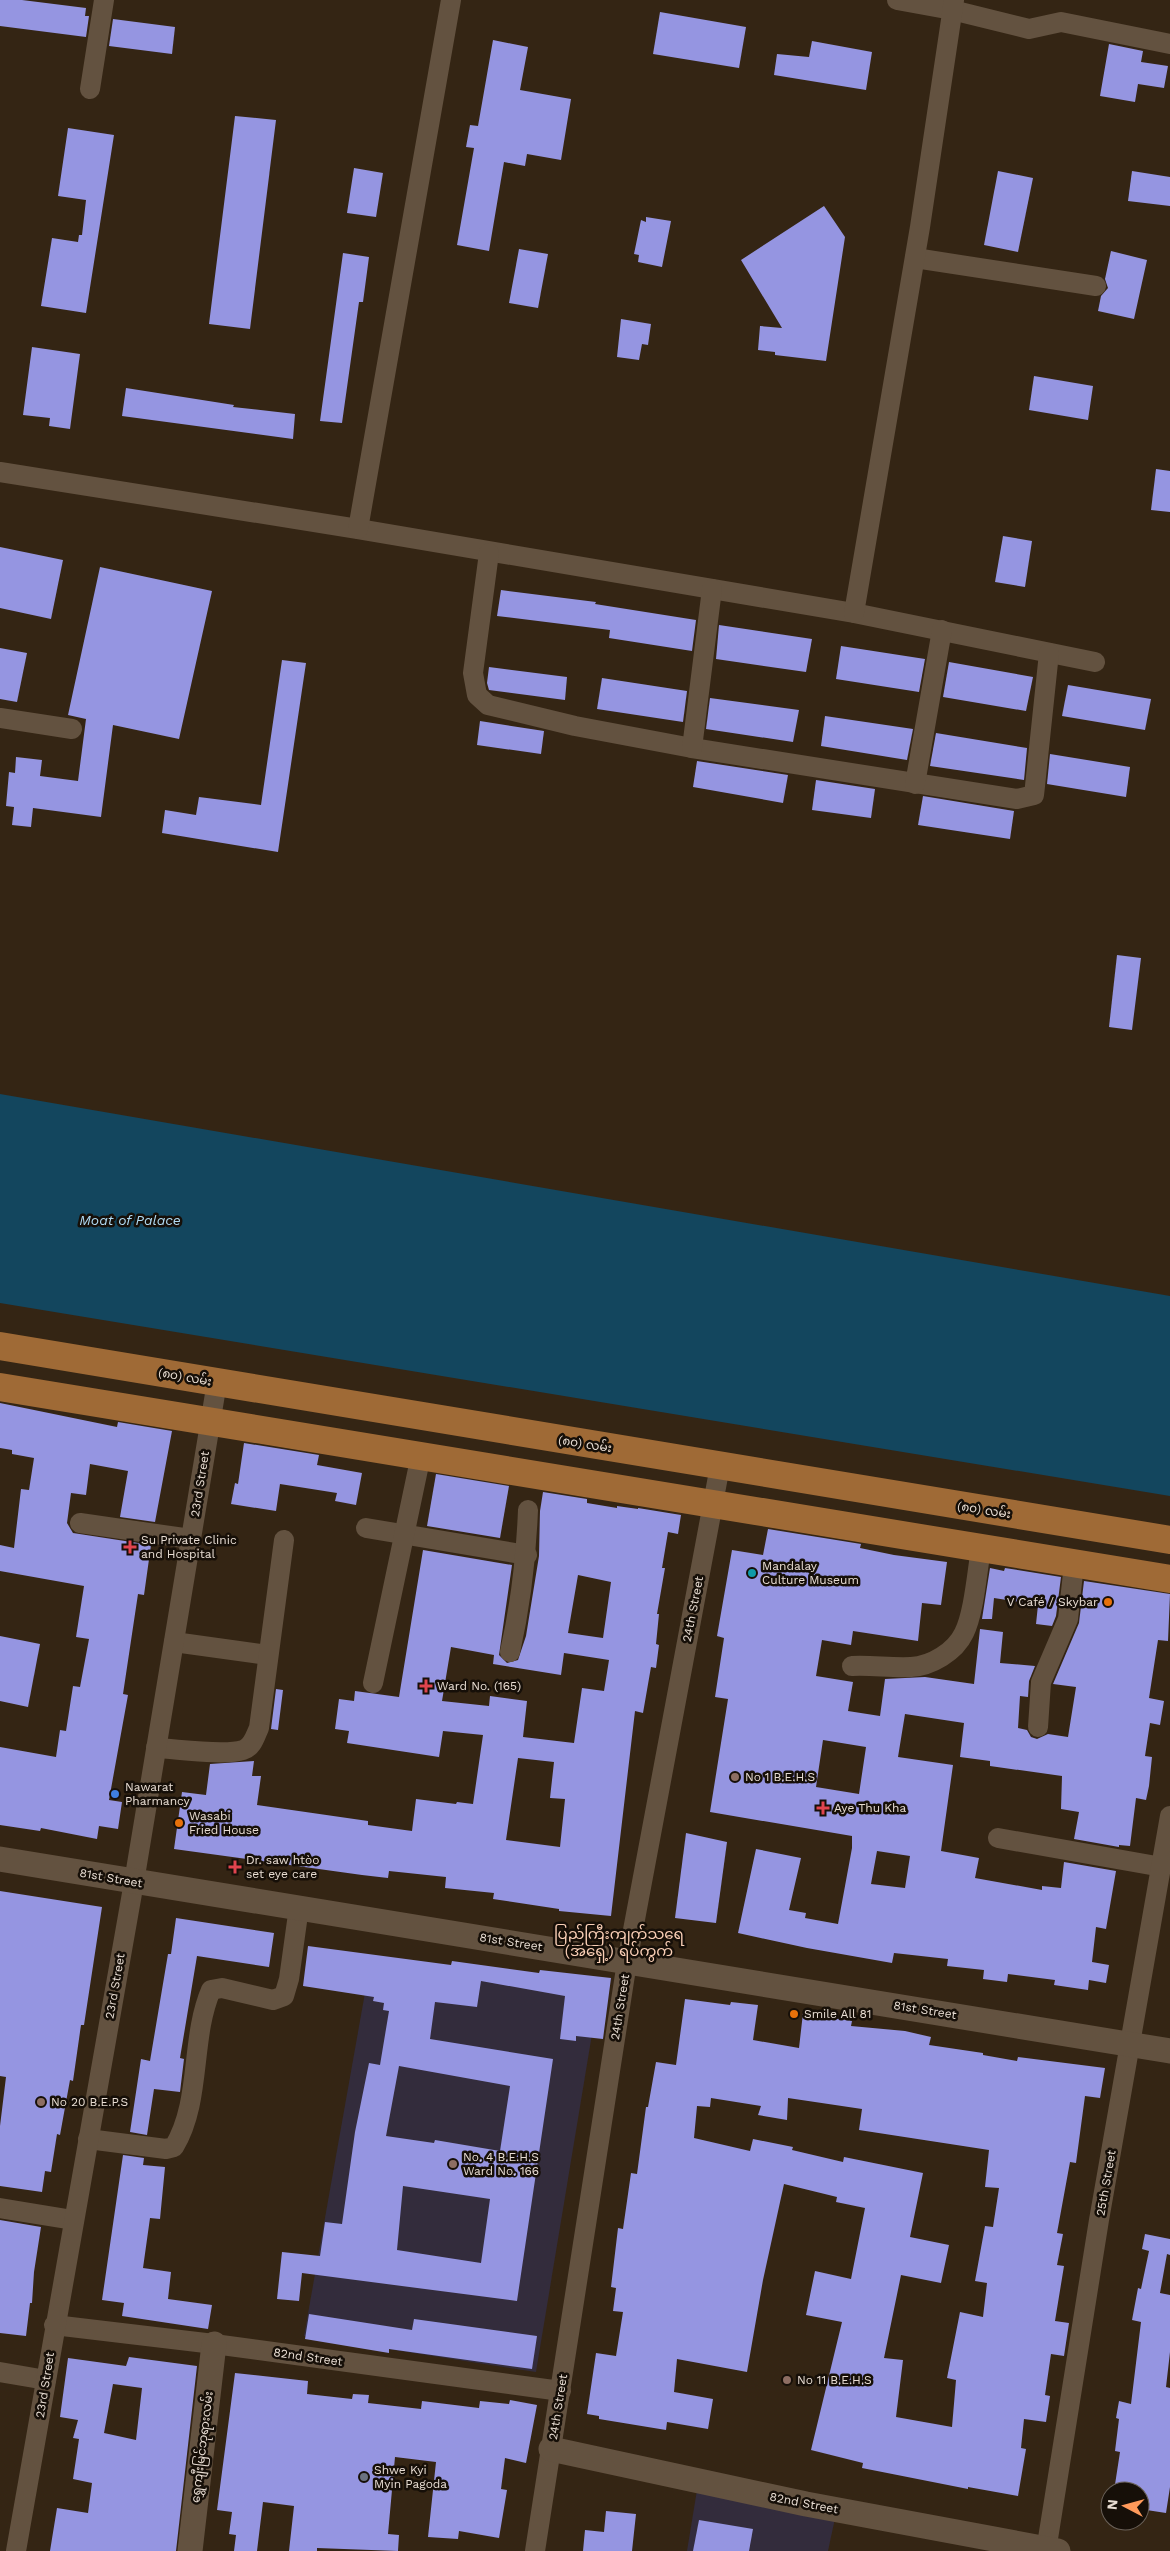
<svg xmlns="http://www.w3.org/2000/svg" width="1170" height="2551" font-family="'Work Sans','Noto Sans Myanmar',sans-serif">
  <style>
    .education { fill: #332c3c }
    .water { fill: #13465e }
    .building { fill: #9595e1; fill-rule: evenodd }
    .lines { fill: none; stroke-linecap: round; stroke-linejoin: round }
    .minor { stroke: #635240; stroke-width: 20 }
    .tertiary { stroke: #635240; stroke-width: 25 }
    .primary { stroke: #9f6a36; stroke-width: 28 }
    .health-dot { fill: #e0444e; stroke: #160f08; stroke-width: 2 }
    .culture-dot { fill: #0f9aa8; stroke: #160f08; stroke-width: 2 }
    .food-dot { fill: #e8710a; stroke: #160f08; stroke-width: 2 }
    .education-dot { fill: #8d6e63; stroke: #160f08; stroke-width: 2 }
    .shop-dot { fill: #3f7fe0; stroke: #160f08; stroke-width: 2 }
    .worship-dot { fill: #6b7280; stroke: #160f08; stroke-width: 2 }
    .labels { text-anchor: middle; stroke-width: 5; stroke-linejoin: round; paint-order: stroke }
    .street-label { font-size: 12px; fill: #e8ddd3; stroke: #160f08 }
    .poi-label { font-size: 12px; fill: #e8ddd3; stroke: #160f08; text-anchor: start }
    .water-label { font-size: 14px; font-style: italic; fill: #b1dcf5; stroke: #160f08 }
    .quarter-label { font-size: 15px; fill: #facfb6; stroke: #160f08 }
  </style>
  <rect width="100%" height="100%" fill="#342514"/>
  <g class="education">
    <path d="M371,1959L599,1992L536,2372L304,2336Z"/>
    <path d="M698,2484L837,2509L828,2551H687Z"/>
  </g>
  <path class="water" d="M0,1094L1170,1296V1496L0,1303Z"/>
  <g class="building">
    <path d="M0,0H22L86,8L85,16H89L86,37L0,26Z"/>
    <path d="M660,12L746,27L739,68L653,54Z"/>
    <path d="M113,19L175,27L172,54L109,46Z"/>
    <path d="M493,40L528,47L520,90L571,99L561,160L527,154L525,166L504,162L489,251L457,245L474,148L466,147L470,125L478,126Z"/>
    <path d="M812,41L872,52L866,90L774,75L777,54L809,57Z"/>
    <path d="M1109,44L1143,51L1141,62L1168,66L1164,88L1138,84L1135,102L1100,96Z"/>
    <path d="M235,116L276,120L250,329L209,324Z"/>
    <path d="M68,128L114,135L86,313L41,306L52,238L78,242L79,235H82L86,200L58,196Z"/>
    <path d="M354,168L383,173L376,217L347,213Z"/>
    <path d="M998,171L1033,178L1018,252L984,245Z"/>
    <path d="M1132,171L1170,177V206L1128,201Z"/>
    <path d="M824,206L845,237L826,361L775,355V352L758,350L760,326L782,328L741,260Z"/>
    <path d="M646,217L671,221L662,267L638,262L639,255L634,254L641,220L646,222Z"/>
    <path d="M519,249L548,254L538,308L509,303Z"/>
    <path d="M1111,251L1147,260L1134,319L1098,311L1101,296L1108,288L1105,279Z"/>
    <path d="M343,253L369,257L363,302H359L342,423L320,421Z"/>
    <path d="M621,319L651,324L648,345L642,344L639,360L617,357Z"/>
    <path d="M32,347L80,354L70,429L49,426L50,418L23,415Z"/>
    <path d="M1034,376L1093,386L1088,420L1029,410Z"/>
    <path d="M126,388L234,405L233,407L295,414L293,439L122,416Z"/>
    <path d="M1156,469L1170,471V512L1151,510Z"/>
    <path d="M1003,536L1032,541L1025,587L995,582Z"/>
    <path d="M0,547L63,560L51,619L0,608Z"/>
    <path d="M100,567L212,591L179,739L113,725L101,817L33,808L31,827L12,825L14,807L6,806L9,772L15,773L16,757L42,760L40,776L78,781L86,719L68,715Z"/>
    <path d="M501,590L596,602L595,604L696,620L692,651L609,638L610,630L497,616Z"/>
    <path d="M719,625L812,639L806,672L716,659Z"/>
    <path d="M841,646L925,659L919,692L836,679Z"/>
    <path d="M0,648L27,653L17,702L0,699Z"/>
    <path d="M282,660L306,663L278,852L162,833L165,810L196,815L199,797L261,805Z"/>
    <path d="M949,662L1033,677L1026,711L943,697Z"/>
    <path d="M489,667L567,677L565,700L489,690L487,683Z"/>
    <path d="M602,678L687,691L683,722L597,709Z"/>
    <path d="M1068,685L1151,699L1145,730L1062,716Z"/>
    <path d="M710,698L799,710L793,742L706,729Z"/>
    <path d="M825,716L913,729L907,760L821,746Z"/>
    <path d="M480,721L544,731L541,754L477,745Z"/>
    <path d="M936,733L1027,748L1024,780L930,766Z"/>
    <path d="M1050,754L1130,767L1126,797L1047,784Z"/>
    <path d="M697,761L788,775L783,803L693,787Z"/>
    <path d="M816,780L875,789L871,818L812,810Z"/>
    <path d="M923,796L1014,811L1010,839L918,825Z"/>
    <path d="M1117,955L1141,958L1132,1030L1109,1027Z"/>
    <path d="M0,1403L117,1427L118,1422L172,1431L155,1522L120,1517L128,1471L90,1464L86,1495L71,1493L67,1523L73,1533L151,1545L144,1595L138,1594L123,1694L128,1695L109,1800L122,1802L118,1829L99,1826L97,1839L41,1828L40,1831L0,1825V1747L56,1757L60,1730L66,1731L73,1686L80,1687L89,1639L76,1637L84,1586L0,1571V1545L14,1548L21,1489L29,1490L34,1458L12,1454V1450L0,1448Z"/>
    <path d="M244,1443L319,1455L317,1465L362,1473L356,1505L335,1501L337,1493L280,1484L276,1511L231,1504L235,1483L238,1484Z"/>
    <path d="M436,1474L509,1486L500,1538L427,1526Z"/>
    <path d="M543,1492L587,1499V1503L617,1508V1506L638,1509V1508L681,1515L678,1534L668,1532L662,1568H665L657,1614H659L656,1644L659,1645L656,1668L651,1667L643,1713L635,1711L611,1916L559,1911V1909L493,1899L494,1893L445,1888L446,1877L389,1871L388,1878L362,1875L174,1849L182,1792L206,1795L210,1764L254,1761L252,1776H261L257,1805L368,1821V1825L412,1831L416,1799L456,1804L457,1802L473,1804L483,1735L443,1731L439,1757L347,1743L349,1731L335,1729L339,1699L354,1701L355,1691L399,1697L423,1550L512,1565L499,1655L507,1663L518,1660L526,1636L539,1556L540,1511ZM578,1575L611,1582L603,1638L568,1633ZM451,1647L494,1655L493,1664L561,1675L564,1653L609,1660L604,1691L582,1688L574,1743L523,1737L527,1701L490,1696L489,1706L442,1701ZM518,1758L554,1762L550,1798L565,1799L560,1847L506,1840Z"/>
    <path d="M768,1529L861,1544L860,1548L894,1555L947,1562L941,1605L922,1603L918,1641L853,1631L851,1645L822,1640L816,1676L853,1682L848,1711L880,1716L885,1679L925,1677L974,1684L980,1629L1003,1632L1000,1663L1035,1666L1029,1681L1028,1697L1020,1696L1018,1728L1027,1730L1031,1737L1037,1739L1048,1734L1068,1737L1076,1687L1053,1684L1079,1623L1084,1581L1170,1594L1168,1641L1158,1640L1149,1698L1164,1701L1160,1725L1150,1723L1145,1756L1152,1757L1149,1786L1146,1800L1136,1798L1130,1846L1119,1845V1847L1074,1839L1079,1812L1061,1809L1062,1776L990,1766V1761L960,1757L964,1723L905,1714L898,1757L953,1765L941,1851L979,1858L975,1878L1042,1890V1886L1061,1888L1064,1862L1116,1871L1106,1929L1096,1927L1092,1962L1109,1965L1106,1983L1089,1980L1088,1990L1054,1985L1055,1980L1008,1974L1007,1982L983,1979L984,1970L947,1966L948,1959L894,1953L892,1963L807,1948L738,1933L756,1849L801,1858L789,1910L806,1913L805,1918L838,1924L852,1848V1836L710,1812L728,1699L715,1697L724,1638L717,1636L732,1550L763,1555ZM823,1740L866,1747L859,1794L816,1787ZM877,1851L910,1856L905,1888L871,1884Z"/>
    <path d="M990,1568L1004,1571L1005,1568L1061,1577L1056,1616L1052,1626L1036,1624L1038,1605L994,1598L992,1619H982Z"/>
    <path d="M0,1636L40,1644L28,1707L0,1701Z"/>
    <path d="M276,1689L283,1690L278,1730L271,1729Z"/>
    <path d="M686,1833L727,1842L716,1923L675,1918Z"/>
    <path d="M0,1891L102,1907L84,2025H81L73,2081L70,2080L60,2135L57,2134L51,2172L45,2171L42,2192L0,2186V2126L6,2077L0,2076Z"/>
    <path d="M176,1918L274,1933L269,1967L197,1956L180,2058L184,2059L180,2092L154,2089L147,2135L130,2132L141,2059L150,2061L168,1954H171Z"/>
    <path d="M308,1946L451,1965L452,1961L539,1973L540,1970L611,1978L603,2039L576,2036V2041L560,2039L565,1996L481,1981L477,2007L435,2002L430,2039L553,2059L517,2301L302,2273L299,2301L277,2299L282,2252L320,2256L325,2222L342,2224L355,2132L369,2063L380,2065L389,2011L383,2010L384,2003L373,2001L374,1997L303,1986ZM399,2066L510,2086L500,2151L435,2140L434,2143L386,2136ZM403,2186L490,2199L481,2263L397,2250Z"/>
    <path d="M685,1999L730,2005L731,2002L758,2005L753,2040L799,2048L803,2013L852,2021L851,2026L905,2031L931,2037L929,2045L983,2053V2055L1017,2061L1018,2057L1105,2068L1100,2098L1085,2096L1076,2163L1070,2162L1057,2233L1063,2234L1057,2265L1064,2266L1055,2321L1069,2323L1064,2356L1051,2354L1045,2395L1050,2396L1046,2422L1024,2419L1021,2448L1026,2449L1018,2496L968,2487V2489L862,2468L863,2463L811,2450L842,2322L806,2315L815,2271L851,2279L865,2208L836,2202L837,2197L784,2184L763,2280L747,2372L677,2359L674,2392L713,2399L708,2429L667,2422L666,2430L599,2419V2416L587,2414L596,2353L616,2356L623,2312L613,2311L616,2288L611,2287L618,2228L623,2229L631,2173L637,2174L646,2107H648L656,2062L676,2065ZM711,2098L761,2106L758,2115L787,2120L788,2098L862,2109L859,2130L989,2150L985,2187L999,2188L993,2227L985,2226L975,2281L987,2283L983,2317L960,2312L947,2378L956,2380L952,2427L896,2417L903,2360L884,2358L901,2275L941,2283L949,2245L910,2237L923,2173L844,2157L843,2162L792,2150L793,2147L753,2139L750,2151L694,2138L697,2106L710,2107Z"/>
    <path d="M123,2155L144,2158L143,2165L165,2167L160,2219L150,2218L143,2268L171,2272L168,2299L212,2305L208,2329L122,2316L124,2303L102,2300Z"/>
    <path d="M0,2220L41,2227L34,2272L32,2303H30L26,2336L0,2333Z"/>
    <path d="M1145,2234L1170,2239V2255L1167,2254L1160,2293L1170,2295V2352L1166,2387L1170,2388V2487L1166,2513L1140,2509V2491H1114L1120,2452L1115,2451L1119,2419L1116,2418L1119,2401L1131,2404L1141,2322L1132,2320L1138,2288L1141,2289L1149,2251L1142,2249Z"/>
    <path d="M309,2314L412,2330L414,2319L537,2336L532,2369L389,2349V2353L305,2339Z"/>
    <path d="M129,2357L197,2366L176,2551H50L57,2508L88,2513L92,2483L73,2479L79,2439L73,2438L78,2420L60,2417L68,2358L126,2366ZM113,2384L142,2388L136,2440L104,2433Z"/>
    <path d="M235,2373L308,2381L307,2394L352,2399L353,2394L369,2395L368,2403L421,2409L422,2401L479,2408L480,2401L509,2404L510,2400L537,2405L526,2463L505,2458L501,2489L507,2490L499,2538L459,2531L458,2539L428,2537L436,2462L395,2457L388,2534L399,2535L398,2551L317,2548V2551H289L294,2506L263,2502L257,2551H234L236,2535L229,2534L232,2512L217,2510Z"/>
    <path d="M606,2511L636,2514L632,2551H583L585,2530L604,2532Z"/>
    <path d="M699,2520L753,2529L749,2551H693Z"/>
  </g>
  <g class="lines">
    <g class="minor">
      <path d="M897,0L952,10L1029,29L1061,22L1170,44"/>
      <path d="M90,89L104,0"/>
      <path d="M915,258L1096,286"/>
      <path d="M0,472L358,529L854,613L1095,662"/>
      <path d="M358,529L451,0"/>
      <path d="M489,553L473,673L477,695L488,705L575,726L692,748L1017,799L1034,795L1035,786L1049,653"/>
      <path d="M854,613L920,227L954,0"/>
      <path d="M0,718L72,729"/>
      <path d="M692,748L712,589"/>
      <path d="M915,784L942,630"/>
      <path d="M80,1523L191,1539"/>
      <path d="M366,1528L527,1555"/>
      <path d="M174,1642L268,1655"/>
      <path d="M510,1652C521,1603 526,1560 528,1510"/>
      <path d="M852,1666C872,1665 891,1668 911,1667C931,1666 955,1652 964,1633C974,1613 977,1572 981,1549"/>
      <path d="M373,1683L421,1455"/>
      <path d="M1038,1727L1041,1682L1068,1619L1074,1564"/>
      <path d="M156,1748C178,1749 224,1756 243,1750C253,1747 255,1736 259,1728L284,1540"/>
      <path d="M998,1838L1162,1867"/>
      <path d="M88,2139L166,2149L174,2147C202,2100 190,2039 211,1990L222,1988L273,2000L284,1996L289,1979L299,1907"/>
      <path d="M0,2208L73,2220"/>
      <path d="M54,2325L214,2344L561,2391"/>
      <path d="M0,2372L46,2380"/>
      <path d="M16,2551L134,1882L217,1382"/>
      <path d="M535,2551L627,1962L720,1466"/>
      <path d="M1046,2551L1099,2220L1170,1816"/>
    </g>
    <g class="tertiary">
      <path d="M0,1859L1170,2051"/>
      <path d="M551,2449L806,2504L1058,2551"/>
      <path d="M190,2551L214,2344"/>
    </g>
    <g class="primary">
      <path d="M0,1346L1170,1540"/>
      <path d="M0,1387L1170,1579"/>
    </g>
  </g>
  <g class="health-dot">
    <path d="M127.5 1539.5h5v5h5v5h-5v5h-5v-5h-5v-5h5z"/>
    <path d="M423.5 1678.5h5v5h5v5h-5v5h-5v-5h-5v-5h5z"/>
    <path d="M820.5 1800.5h5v5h5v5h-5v5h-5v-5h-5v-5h5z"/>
    <path d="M232.5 1859.5h5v5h5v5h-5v5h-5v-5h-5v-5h5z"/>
  </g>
  <circle class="culture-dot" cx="752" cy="1573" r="5"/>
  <g class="food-dot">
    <circle cx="1108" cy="1602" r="5"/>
    <circle cx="179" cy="1823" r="5"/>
    <circle cx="794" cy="2014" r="5"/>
  </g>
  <g class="education-dot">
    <circle cx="735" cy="1777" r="5"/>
    <circle cx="41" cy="2102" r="5"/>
    <circle cx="453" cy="2164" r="5"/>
    <circle cx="787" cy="2380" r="5"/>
  </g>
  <circle class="shop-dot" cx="115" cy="1794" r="5"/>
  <circle class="worship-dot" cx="364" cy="2477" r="5"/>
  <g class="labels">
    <g class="street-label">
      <text transform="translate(185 1377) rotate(10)" y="4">(၈၀) လမ်း</text>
      <text transform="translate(585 1444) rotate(9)" y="4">(၈၀) လမ်း</text>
      <text transform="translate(200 1484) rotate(-81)" y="4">23rd Street</text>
      <text transform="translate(984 1510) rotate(9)" y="4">(၈၀) လမ်း</text>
      <text transform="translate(693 1609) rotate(-79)" y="4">24th Street</text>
      <text transform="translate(111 1878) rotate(10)" y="4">81st Street</text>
      <text transform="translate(511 1942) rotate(9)" y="4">81st Street</text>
      <text transform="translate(115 1986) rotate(-80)" y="4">23rd Street</text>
      <text transform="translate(620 2007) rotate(-81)" y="4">24th Street</text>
      <text transform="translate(925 2010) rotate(9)" y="4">81st Street</text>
      <text transform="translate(1106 2183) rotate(-80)" y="4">25th Street</text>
      <text transform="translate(308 2357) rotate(8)" y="4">82nd Street</text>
      <text transform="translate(45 2385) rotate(-81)" y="4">23rd Street</text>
      <text transform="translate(558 2407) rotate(-81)" y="4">24th Street</text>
      <text transform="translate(202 2447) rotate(-83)" y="4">ရွှေကျီးမြင်ဘုရားလမ်း</text>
      <text transform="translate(804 2503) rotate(11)" y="4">82nd Street</text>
    </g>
    <g class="poi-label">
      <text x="141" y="1544">Su Private Clinic<tspan x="141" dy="14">and Hospital</tspan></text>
      <text x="762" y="1570">Mandalay<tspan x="762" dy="14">Culture Museum</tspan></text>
      <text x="1098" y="1606" text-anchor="end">V Café / Skybar</text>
      <text x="437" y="1690">Ward No. (165)</text>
      <text x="745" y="1781">No 1 B.E.H.S</text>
      <text x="125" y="1791">Nawarat<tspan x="125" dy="14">Pharmancy</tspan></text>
      <text x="834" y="1812">Aye Thu Kha</text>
      <text x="189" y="1820">Wasabi<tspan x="189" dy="14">Fried House</tspan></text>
      <text x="246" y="1864">Dr. saw htòo<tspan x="246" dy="14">set eye care</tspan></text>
      <text x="804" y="2018">Smile All 81</text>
      <text x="51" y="2106">No 20 B.E.P.S</text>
      <text x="463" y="2161">No. 4 B.E.H.S<tspan x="463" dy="14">Ward No. 166</tspan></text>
      <text x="797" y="2384">No 11 B.E.H.S</text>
      <text x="374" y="2474">Shwe Kyi<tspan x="374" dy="14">Myin Pagoda</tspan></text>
    </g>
    <g class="water-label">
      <text x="130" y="1225">Moat of Palace</text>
    </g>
    <g class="quarter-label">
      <text x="619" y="1939">ပြည်ကြီးကျက်သရေ<tspan x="619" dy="17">(အရှေ့) ရပ်ကွက်</tspan></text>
    </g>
  </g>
  <g transform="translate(1125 2506) rotate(276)"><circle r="24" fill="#160f08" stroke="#6a6159"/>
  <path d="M0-4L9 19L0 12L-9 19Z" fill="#ff9a5b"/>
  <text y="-8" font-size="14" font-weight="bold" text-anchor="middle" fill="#e8ddd3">N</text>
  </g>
</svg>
